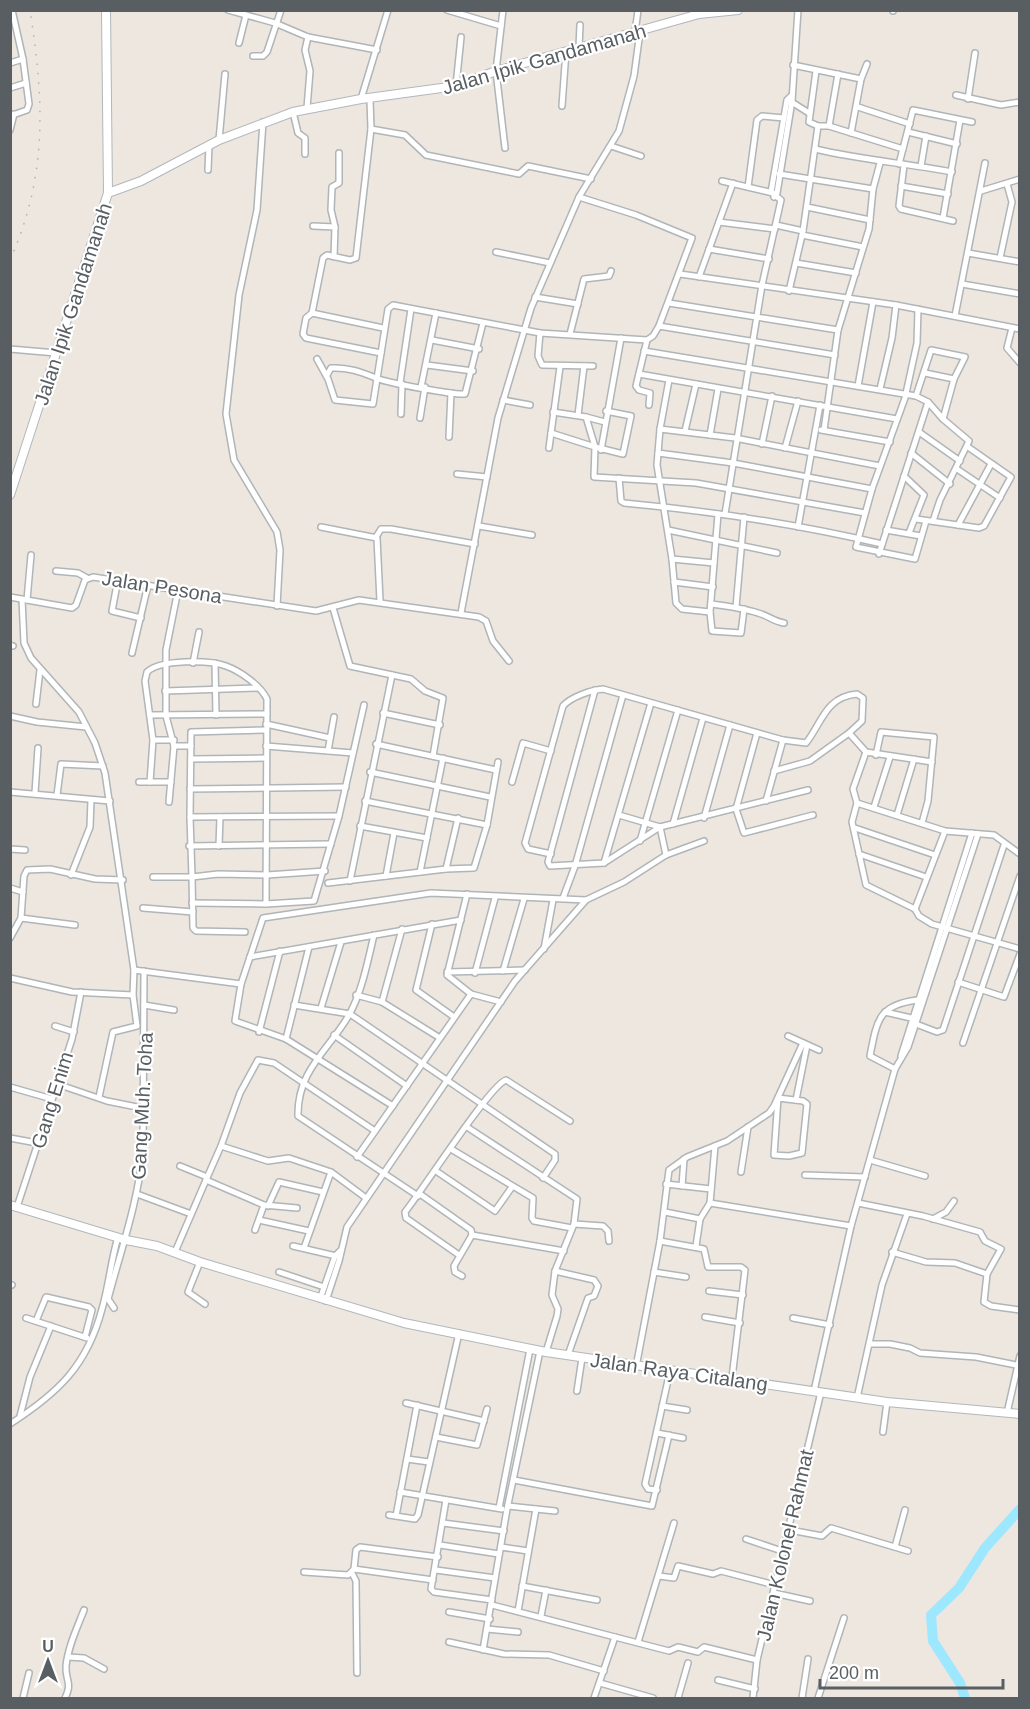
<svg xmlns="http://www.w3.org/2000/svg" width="1030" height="1709" font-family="Helvetica,sans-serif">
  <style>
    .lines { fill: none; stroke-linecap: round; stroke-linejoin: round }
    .river { stroke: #9de8ff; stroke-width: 10 }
    .street-casing { stroke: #b0b5b8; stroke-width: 8 }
    .secondary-casing { stroke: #b1b7bc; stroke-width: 10 }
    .street { stroke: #fff; stroke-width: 5 }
    .secondary { stroke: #fff; stroke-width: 8 }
    .rail { stroke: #b1b2b3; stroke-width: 1.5; stroke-dasharray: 1.5 8; stroke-linecap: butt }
    .labels { text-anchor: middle; stroke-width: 4.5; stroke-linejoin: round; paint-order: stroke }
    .street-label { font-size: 20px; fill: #585e62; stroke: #fff }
  </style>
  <rect width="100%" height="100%" fill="#ede7df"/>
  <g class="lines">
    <path class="river" d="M965,1698L960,1683L933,1641L931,1615L959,1588L985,1548L1020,1509"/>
    <defs>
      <g id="street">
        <path d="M228,10L275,23L308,37L377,50"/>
        <path d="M447,10L501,26"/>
        <path d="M503,10L496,71L505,148"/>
        <path d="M893,11V10"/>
        <path d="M635,33L638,10"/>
        <path d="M239,43L246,15"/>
        <path d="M579,47L580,25"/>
        <path d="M253,56H263L267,52L281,10"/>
        <path d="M10,63L23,59"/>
        <path d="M793,65L861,79"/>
        <path d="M816,71L809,122L818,126H829L903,149"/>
        <path d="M456,86L461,37"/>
        <path d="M10,88L26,83"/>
        <path d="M956,95L1001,105L1020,102"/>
        <path d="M361,99L388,10"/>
        <path d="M968,99L975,53"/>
        <path d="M790,101L809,113"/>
        <path d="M562,106L566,51"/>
        <path d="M858,107L910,124"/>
        <path d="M307,108L310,71L305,50L308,37"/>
        <path d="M293,112L298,133L305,138V154"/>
        <path d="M10,116L27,110L29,104L23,59L12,10"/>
        <path d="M263,122L257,210L239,295L226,414L234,460L277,532L280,550L277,606"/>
        <path d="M829,126L838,74"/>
        <path d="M371,129L405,135L426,155L519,174L528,166L591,179"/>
        <path d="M10,130L14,114"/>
        <path d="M908,132L957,144"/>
        <path d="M851,133L861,79L867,64"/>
        <path d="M219,140L225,74"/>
        <path d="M611,146L641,156"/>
        <path d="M815,149C861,160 906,163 952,172"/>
        <path d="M899,164L913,110L972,122"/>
        <path d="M904,165L899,206L901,209L953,221"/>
        <path d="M921,166L926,136"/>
        <path d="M208,170L209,145"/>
        <path d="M779,174L873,189"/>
        <path d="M722,181L773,193"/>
        <path d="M901,186L948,194"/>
        <path d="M748,187L757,120L762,116L784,118"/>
        <path d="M981,191L1020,179"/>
        <path d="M579,197L636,215L692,238L659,326L653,336L647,340L636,386L639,390L650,393L649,405"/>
        <path d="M774,197L777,193L792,101L798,10"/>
        <path d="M807,207L870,220"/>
        <path d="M943,218L960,120"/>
        <path d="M719,222L775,229"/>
        <path d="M776,225L803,231"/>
        <path d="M313,226L335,227L334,257"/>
        <path d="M335,227L331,210L332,187L339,183V153"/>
        <path d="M802,235L863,247"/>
        <path d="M709,249L769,259"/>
        <path d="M496,252L550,263"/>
        <path d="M968,253L1020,262"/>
        <path d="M1000,258L1012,202L1007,184"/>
        <path d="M796,263L856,273"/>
        <path d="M680,274L896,305L1020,329"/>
        <path d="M699,277L733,183"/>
        <path d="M962,284L1020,294"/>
        <path d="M789,291L803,231L818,126"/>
        <path d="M535,297L578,304"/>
        <path d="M669,303L838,330"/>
        <path d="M918,309L917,343L905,398L872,489L856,547L915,559L926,521"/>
        <path d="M312,313L323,258L327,255L350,260L356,258L371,129L370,100"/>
        <path d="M955,316L985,163"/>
        <path d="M659,326L835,355"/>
        <path d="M1012,328L1007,348L1020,363"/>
        <path d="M540,333L538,356L542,365L593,366"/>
        <path d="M570,334L584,279L609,276L611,271"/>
        <path d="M432,340L479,349"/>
        <path d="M10,349L56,353"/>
        <path d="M644,351L916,396L928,402L943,419L969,441L940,500L933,521"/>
        <path d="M381,353L306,338L303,334L306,318L312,313L383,328"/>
        <path d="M317,359L328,379L335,400L373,404L388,309L393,305L540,333L647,340"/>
        <path d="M427,365L473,371"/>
        <path d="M925,373L954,379"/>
        <path d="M639,374L897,419"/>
        <path d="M327,375L331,368C348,367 361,372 376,378C387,383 454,395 465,394L483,323"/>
        <path d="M669,380L660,429L657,465L672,559L676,603L682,609L710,612"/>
        <path d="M400,383L411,309"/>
        <path d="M858,386L873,302"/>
        <path d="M421,387L436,313"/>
        <path d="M880,389L892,338L896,305"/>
        <path d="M916,396L931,350L965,357L954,379L943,419"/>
        <path d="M503,400L530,405"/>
        <path d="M553,412L586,417L595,447L623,454L631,416L606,411"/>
        <path d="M401,414L402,384"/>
        <path d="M578,415L584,366"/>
        <path d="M586,417L605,422"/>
        <path d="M420,418L425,387"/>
        <path d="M660,429L735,438L880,466"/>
        <path d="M821,430L890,442"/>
        <path d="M824,430L838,330L869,229L873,189L880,163"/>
        <path d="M685,431L696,384"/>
        <path d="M919,432L960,461"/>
        <path d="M551,433L595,447L594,477L696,483L865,513"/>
        <path d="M710,435L718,389"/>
        <path d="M449,437L451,393"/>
        <path d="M762,444L772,396"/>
        <path d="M549,448L560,367"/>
        <path d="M785,448L798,401"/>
        <path d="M601,450L621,338"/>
        <path d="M658,453L733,463L872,489"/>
        <path d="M911,453L950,484"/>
        <path d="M957,469L1000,498"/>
        <path d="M457,474L487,477"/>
        <path d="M904,476L924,495L909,533"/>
        <path d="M619,478L621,501L624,503C710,511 797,524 882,544"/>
        <path d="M718,514L710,612L712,631L741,633L744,609"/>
        <path d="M725,514L762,285L781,200L771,192L787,100L791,96"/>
        <path d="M916,519L979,528L984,526L1011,477L968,447"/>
        <path d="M958,525L991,464"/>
        <path d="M479,526L532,535"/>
        <path d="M321,527L377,538L380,601"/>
        <path d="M798,527L820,405"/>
        <path d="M668,530L777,553"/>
        <path d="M886,530L921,536"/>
        <path d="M376,537L381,529H391L475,544"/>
        <path d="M879,554L928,402"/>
        <path d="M672,559L714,563"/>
        <path d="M56,571L78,573L87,578"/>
        <path d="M118,579L112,611L141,618"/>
        <path d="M674,582L713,587"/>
        <path d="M10,597L72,608L76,605L85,580L93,577L316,611L359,600L479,617L486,621L493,641L509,661"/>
        <path d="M22,599L24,643L31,658L79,712L95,743L105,773L134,970L133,995L137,1026L113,1032L99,1097"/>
        <path d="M27,600L31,555"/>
        <path d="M711,604C727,606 743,608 758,613C769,616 773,621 784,623"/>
        <path d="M736,607L744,517"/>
        <path d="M333,608L350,666L411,679L425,691L443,698L433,756"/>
        <path d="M461,613L498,418L531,308L579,197L619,131L634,76L640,32"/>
        <path d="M10,645L13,646"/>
        <path d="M132,653L148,585"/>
        <path d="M193,663L199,632"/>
        <path d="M215,663L216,715"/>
        <path d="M595,690L548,862L550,866L604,863L660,827L808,790"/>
        <path d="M165,691L258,688"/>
        <path d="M36,704L40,670"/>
        <path d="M383,713L440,725"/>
        <path d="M150,715L267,714"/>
        <path d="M10,716L37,722L86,727"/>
        <path d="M266,724L330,738"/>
        <path d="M266,730L191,732L190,817L339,816"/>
        <path d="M757,733L736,809L744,833L813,815"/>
        <path d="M153,740H174"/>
        <path d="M783,740L806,743C822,723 825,697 857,694L863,698L862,721L849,733"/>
        <path d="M376,744L496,770"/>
        <path d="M174,746H191"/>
        <path d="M266,746L353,753"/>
        <path d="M328,751L334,717"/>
        <path d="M866,752L853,789L857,803L852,822L866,885L915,909L919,916L932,924L1020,949"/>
        <path d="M876,755L881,732L934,737L928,801L922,823"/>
        <path d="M191,759L266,758"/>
        <path d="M774,771L810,761L849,733L866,752L932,762"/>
        <path d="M370,772L490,797"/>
        <path d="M139,782H171"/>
        <path d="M150,782L153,740L145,681L147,672C160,659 210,660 226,666C240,671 260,685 267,699L266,904L314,901L339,816L364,705"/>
        <path d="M512,782L523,743L551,751"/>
        <path d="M190,789L346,787"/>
        <path d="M10,792L110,801"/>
        <path d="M35,793L38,748"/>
        <path d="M57,795L61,764L103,766"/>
        <path d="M365,801L487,825"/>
        <path d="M169,802L174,746L166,716V650L178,590"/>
        <path d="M857,803L945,831L994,835L1020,854"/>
        <path d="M874,807L890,757"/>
        <path d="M619,815L660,827L666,855"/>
        <path d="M897,815L914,759"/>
        <path d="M190,817L192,877L218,874L267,875L325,871"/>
        <path d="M704,818L730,725"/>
        <path d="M673,824L703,718"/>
        <path d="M360,826L427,838"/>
        <path d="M855,828L935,855"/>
        <path d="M640,841L678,710"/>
        <path d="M189,846L331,844"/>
        <path d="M219,846L220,817"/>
        <path d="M10,849L25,850"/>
        <path d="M551,854L528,849L525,843L563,706C571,697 591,690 603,689L783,740L766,801"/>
        <path d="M859,854L926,877"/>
        <path d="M604,863L651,703"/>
        <path d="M446,869L458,818"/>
        <path d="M420,872L443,758"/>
        <path d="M71,875L90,827L91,800"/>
        <path d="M386,876L394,833"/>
        <path d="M153,877H192L193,928L196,931L245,932"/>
        <path d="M350,881L392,675"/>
        <path d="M328,883L446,869L474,868L487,825L498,762"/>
        <path d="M10,888L23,892"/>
        <path d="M467,894L447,975L471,994L501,1002"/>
        <path d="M563,898L575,866L623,695"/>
        <path d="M192,903L266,904"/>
        <path d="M143,908L193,912"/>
        <path d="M915,909L945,831"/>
        <path d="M21,918L75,925"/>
        <path d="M432,924L416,990L454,1017"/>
        <path d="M402,929L382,1002L440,1038"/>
        <path d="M374,935C368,960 362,992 349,1015C329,1050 297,1070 298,1116L418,1196"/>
        <path d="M10,938L21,918L24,876L27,870L50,869L95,879L123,880"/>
        <path d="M544,949L553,900"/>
        <path d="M250,957L461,920"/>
        <path d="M134,970L241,984"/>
        <path d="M503,971L524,899"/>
        <path d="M447,972L525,970"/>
        <path d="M475,973L495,898"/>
        <path d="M10,978L72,992L133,995"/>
        <path d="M958,982L1004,997L1020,954"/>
        <path d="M356,995L382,1002"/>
        <path d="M144,1005L174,1010"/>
        <path d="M294,1005L350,1014L555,1154V1160L543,1178"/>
        <path d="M321,1008L341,942"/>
        <path d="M885,1012L911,1018"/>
        <path d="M916,1024L937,1032L943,1030L1004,845"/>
        <path d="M55,1026L74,1032"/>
        <path d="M259,1032L280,951"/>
        <path d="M334,1035L407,1086"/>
        <path d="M788,1036L819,1050"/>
        <path d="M286,1039L309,947"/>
        <path d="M963,1043L1020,876"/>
        <path d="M901,1056L972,833"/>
        <path d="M895,1069L870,1056C877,1019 879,1005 917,1000"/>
        <path d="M57,1084L107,1101L142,1108"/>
        <path d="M10,1087L52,1099"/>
        <path d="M778,1098L803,1101L807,1104L802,1153L789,1156L774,1155Z"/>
        <path d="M796,1100L807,1045"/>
        <path d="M393,1106L286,1039L235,1021L241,984L263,918L431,893L586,900L624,882L666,855L704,841"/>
        <path d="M467,1127L577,1199L574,1224L555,1271L552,1295L558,1309L557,1316L546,1352"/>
        <path d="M10,1138L37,1143"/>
        <path d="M221,1146L240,1093L258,1060L274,1063L375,1131"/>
        <path d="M451,1149L533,1198L532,1218L534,1221L572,1228"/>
        <path d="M357,1157L471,994"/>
        <path d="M870,1160L925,1176"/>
        <path d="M180,1166L207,1177"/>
        <path d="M436,1171L495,1211L512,1187"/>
        <path d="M741,1172L748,1127"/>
        <path d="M805,1175L865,1177"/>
        <path d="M666,1184L711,1189"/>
        <path d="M682,1186L684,1159"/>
        <path d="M137,1194L191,1214"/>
        <path d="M420,1194L471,1230L472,1235L454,1266L455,1272L462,1276"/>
        <path d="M710,1203L851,1226"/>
        <path d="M858,1203L923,1216L980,1232L985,1241L1001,1249L987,1274L984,1302L991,1306L1020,1310"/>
        <path d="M264,1205L206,1180L221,1146L268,1161L289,1158L331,1172"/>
        <path d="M268,1206L279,1182L323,1192"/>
        <path d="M17,1207L72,1039L81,992"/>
        <path d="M665,1212L700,1219"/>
        <path d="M933,1219L946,1212L954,1201"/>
        <path d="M259,1220L309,1231"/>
        <path d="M574,1224L603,1226L608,1231L609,1241"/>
        <path d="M255,1230L264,1205L297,1208"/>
        <path d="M472,1235L564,1251"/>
        <path d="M660,1241L704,1249L708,1267H741L745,1270L732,1378"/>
        <path d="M293,1246L336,1256"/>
        <path d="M696,1246L700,1219L710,1203L715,1146"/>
        <path d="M304,1248L331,1172L366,1198"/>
        <path d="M175,1252L206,1180"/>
        <path d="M892,1252L926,1262L955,1263L987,1274"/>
        <path d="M459,1255L406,1218L405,1212C422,1191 490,1085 506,1080L570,1121"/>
        <path d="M200,1262L188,1292L205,1304"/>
        <path d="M555,1271L594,1280L598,1286L594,1296L588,1298L568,1355"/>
        <path d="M279,1272L324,1287"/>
        <path d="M654,1272L686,1277"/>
        <path d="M10,1284L12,1285"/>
        <path d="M709,1291L743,1295"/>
        <path d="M320,1299L335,1256L340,1251"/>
        <path d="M326,1301L339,1261L347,1227L515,981L586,900"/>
        <path d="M114,1308L108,1299C121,1250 138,1202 143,1151L144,971"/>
        <path d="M705,1317L740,1323"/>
        <path d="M26,1318L87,1338"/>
        <path d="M793,1318L830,1325"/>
        <path d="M36,1321L46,1297L89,1307L92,1310L85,1337"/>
        <path d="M870,1344H890L910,1348L920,1353L976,1357L1016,1365"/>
        <path d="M636,1367L660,1241L669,1170L687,1157L727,1141L769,1113L774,1106L803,1043"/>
        <path d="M577,1391L582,1358"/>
        <path d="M814,1391L851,1226L895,1069L908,1047L978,834"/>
        <path d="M857,1398L882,1285L907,1214"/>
        <path d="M406,1403L484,1421"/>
        <path d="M662,1406L687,1410"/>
        <path d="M1007,1413L1020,1356"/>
        <path d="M20,1416L30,1377L51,1326"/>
        <path d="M10,1424C58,1393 87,1366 102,1309C109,1285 111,1260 118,1237"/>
        <path d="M883,1432L887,1402"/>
        <path d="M657,1433L683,1438"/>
        <path d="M436,1437L477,1445L487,1409"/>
        <path d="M407,1459L429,1462"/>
        <path d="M514,1480L652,1506L669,1435"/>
        <path d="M657,1490L648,1489L645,1484L670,1371"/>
        <path d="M400,1492L502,1509"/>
        <path d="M446,1500L431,1589L434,1592L492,1600"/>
        <path d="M508,1506L555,1511"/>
        <path d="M499,1508L530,1349"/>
        <path d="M389,1515L415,1519L418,1515L459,1333"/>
        <path d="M396,1516L417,1405"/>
        <path d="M443,1523L504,1531"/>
        <path d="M790,1530L822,1536L831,1528L908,1551"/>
        <path d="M746,1539L782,1551"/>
        <path d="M440,1545L499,1554"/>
        <path d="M501,1547L528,1551"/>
        <path d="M895,1547L905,1510"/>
        <path d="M436,1570L495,1578"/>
        <path d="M304,1572L348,1575L354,1569"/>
        <path d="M352,1573L356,1581L357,1673"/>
        <path d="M659,1576L674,1578L678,1566L713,1574L721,1571L775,1585"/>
        <path d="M433,1580L354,1569L356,1550L360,1547L438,1557"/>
        <path d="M522,1586L597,1600"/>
        <path d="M774,1593L810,1601"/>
        <path d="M492,1605L615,1637L594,1698"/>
        <path d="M518,1611L536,1509"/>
        <path d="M449,1612L490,1619"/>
        <path d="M541,1616L546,1590"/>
        <path d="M487,1629L518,1632"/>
        <path d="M615,1637L669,1651L678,1647L698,1652L704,1647L757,1660"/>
        <path d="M449,1642L504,1654L549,1655L604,1671"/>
        <path d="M638,1642L674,1523"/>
        <path d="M483,1650L507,1509L540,1351"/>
        <path d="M68,1657L84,1658L104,1669"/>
        <path d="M718,1680L755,1689"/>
        <path d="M600,1683L653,1698"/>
        <path d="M23,1698L29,1673"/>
        <path d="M65,1698C73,1682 65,1681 66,1666C68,1647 77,1628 84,1610"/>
        <path d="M678,1698L688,1663"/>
        <path d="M753,1698L757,1660L821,1392"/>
        <path d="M802,1698L808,1659"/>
        <path d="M818,1698L844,1618"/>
      </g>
      <g id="secondary">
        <path d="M108,193L141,181L219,140L293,112L361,99L456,86L496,71L699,14L738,10"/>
        <path d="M10,495L108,193L106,10"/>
        <path d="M10,1205L126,1240L157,1246L200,1262L404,1323L546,1352L887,1402L1020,1414"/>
      </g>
    </defs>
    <use href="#street" class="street-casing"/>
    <use href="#secondary" class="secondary-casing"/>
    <use href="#street" class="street"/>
    <use href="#secondary" class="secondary"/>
    <path class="rail" d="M10,260C48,175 44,101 30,10"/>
  </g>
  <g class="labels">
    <g class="street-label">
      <text transform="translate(544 59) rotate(-16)" y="7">Jalan Ipik Gandamanah</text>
      <text transform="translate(73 304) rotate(-72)" y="7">Jalan Ipik Gandamanah</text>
      <text transform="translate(162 587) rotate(9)" y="7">Jalan Pesona</text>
      <text transform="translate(52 1100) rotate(-73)" y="7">Gang Enim</text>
      <text transform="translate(142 1106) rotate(-87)" y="7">Gang Muh. Toha</text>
      <text transform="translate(679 1372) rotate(8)" y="7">Jalan Raya Citalang</text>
      <text transform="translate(785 1545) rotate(-77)" y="7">Jalan Kolonel Rahmat</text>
    </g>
  </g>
  <rect width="1030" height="1709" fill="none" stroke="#585e62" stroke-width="24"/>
  <g transform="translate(48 1661)" stroke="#ffffff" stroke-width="4.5" paint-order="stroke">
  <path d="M0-4.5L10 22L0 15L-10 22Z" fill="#585e62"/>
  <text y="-9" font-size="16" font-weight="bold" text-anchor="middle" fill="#585e62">U</text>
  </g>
  <path d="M820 1679v9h183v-9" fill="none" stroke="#585e62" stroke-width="3"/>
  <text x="829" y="1679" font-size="18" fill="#585e62" stroke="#ffffff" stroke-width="4.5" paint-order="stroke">200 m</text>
</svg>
